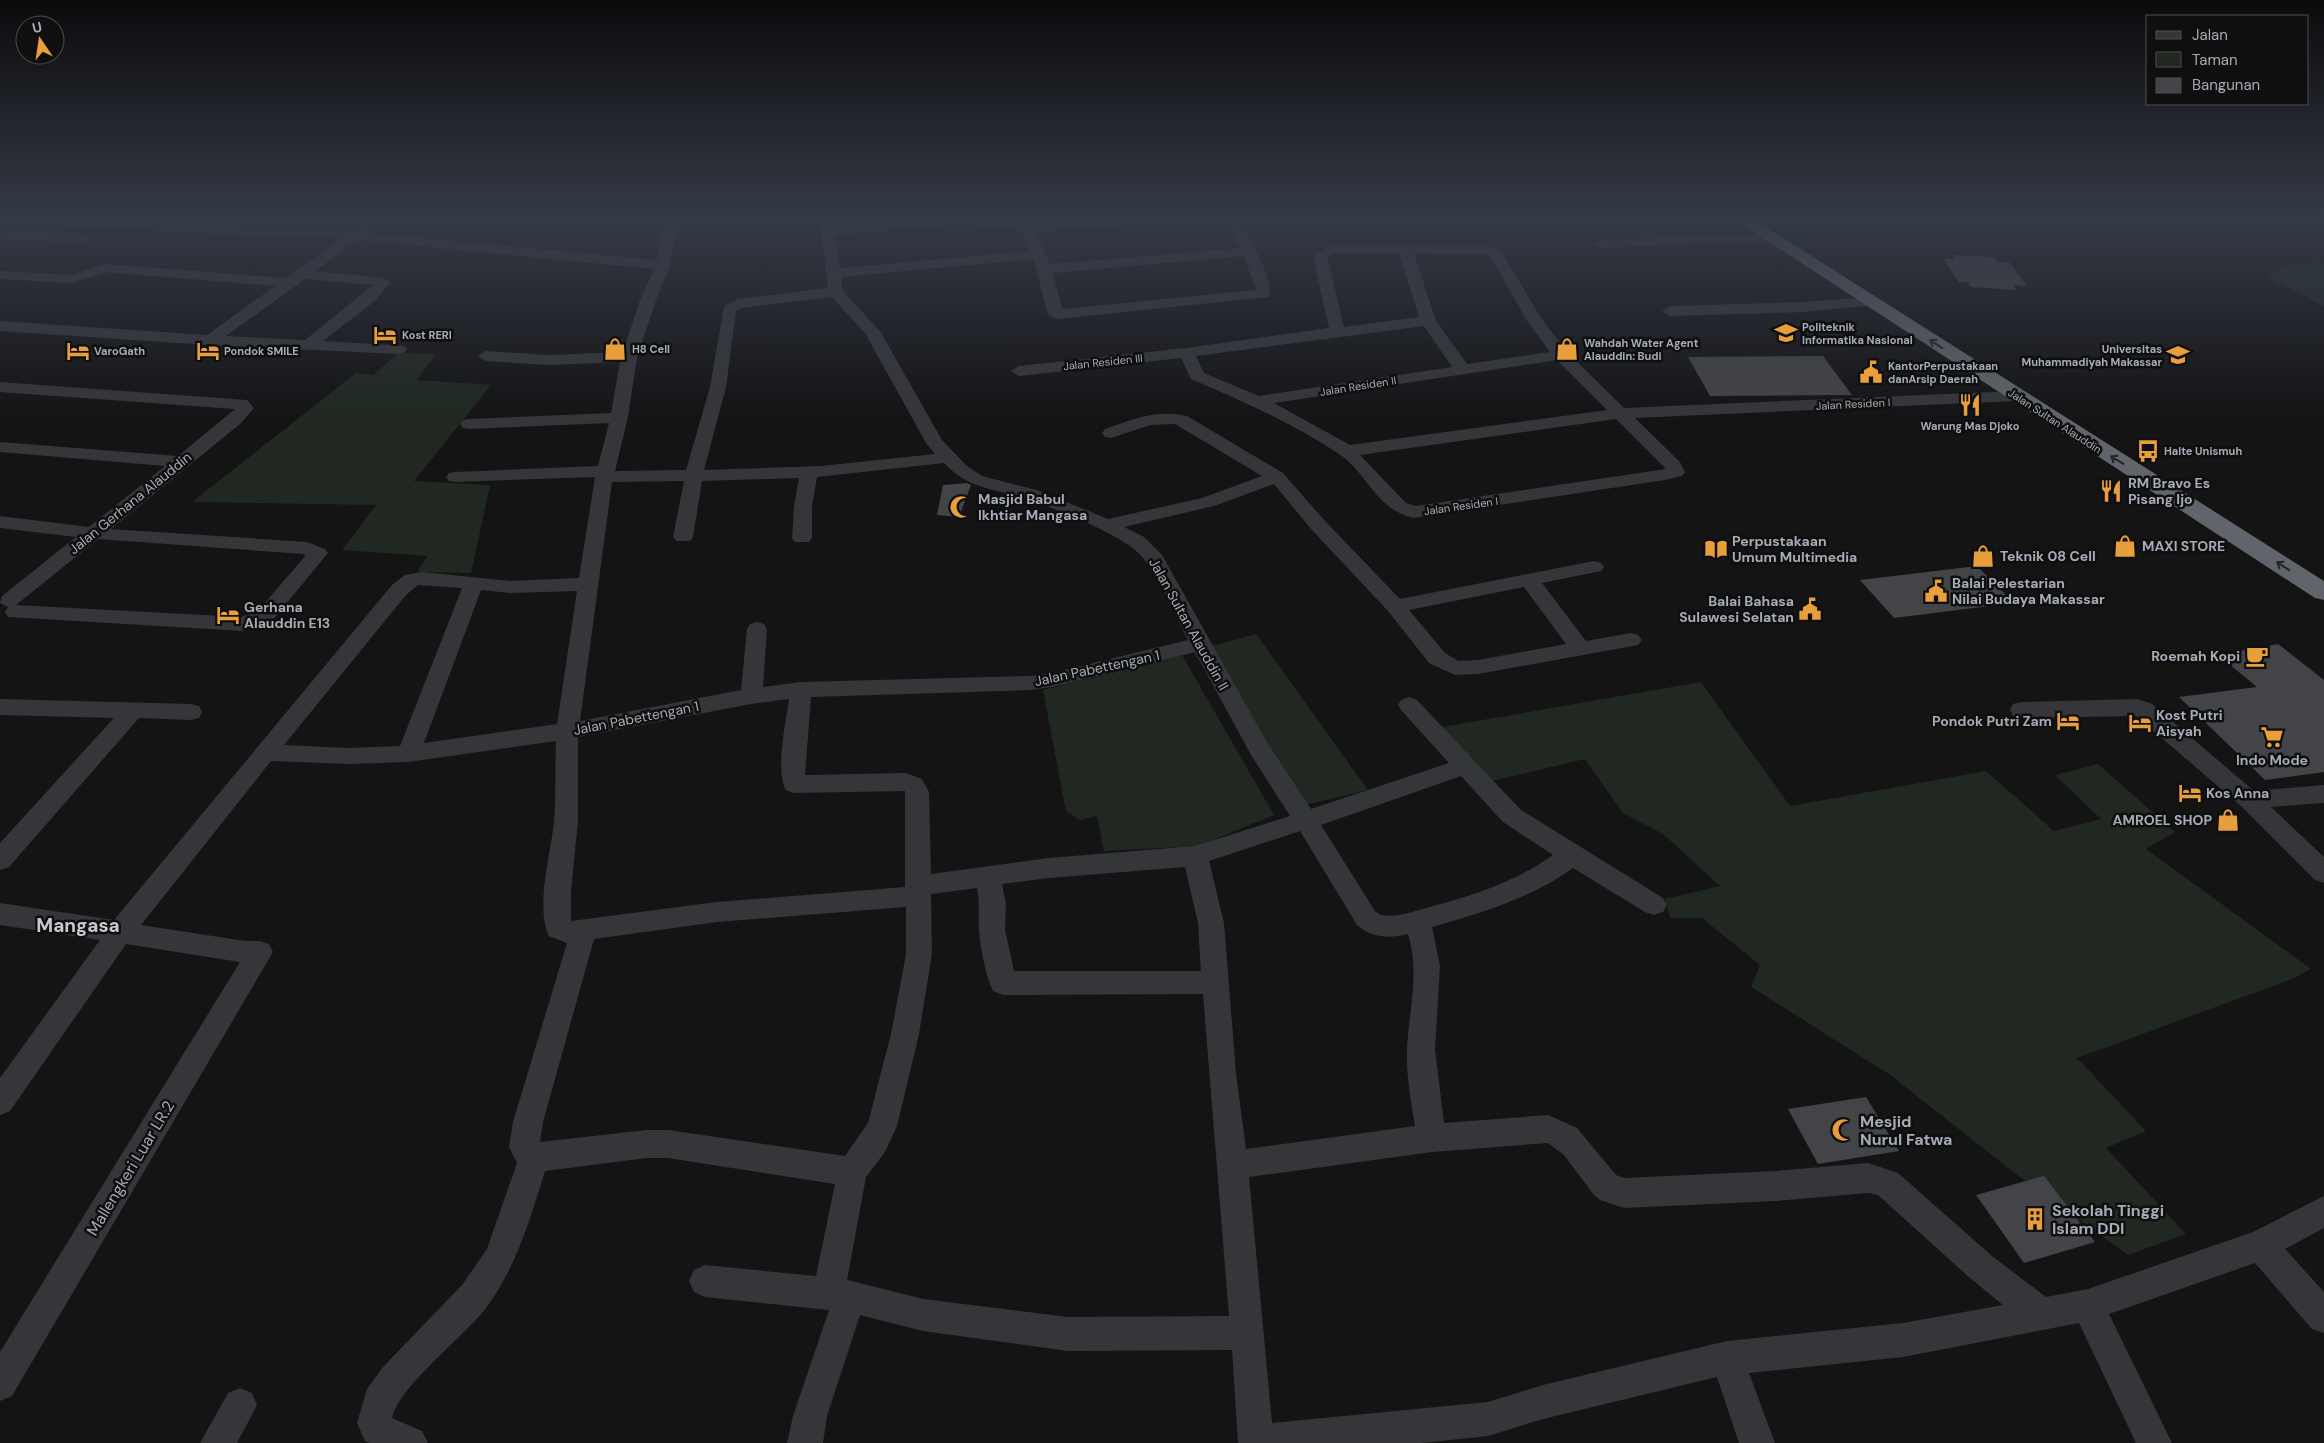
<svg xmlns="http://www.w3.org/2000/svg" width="2324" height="1443" font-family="'DM Sans',sans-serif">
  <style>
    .green { fill: #202821 }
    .building { fill: #434448 }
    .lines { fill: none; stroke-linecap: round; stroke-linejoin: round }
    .street { fill: #35363a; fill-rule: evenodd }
    .highway { fill: #61656b; fill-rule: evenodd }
    .oneway { stroke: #242427 }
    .labels { text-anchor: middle; stroke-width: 5; stroke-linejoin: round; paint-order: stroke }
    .far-poi-label { font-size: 11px; font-weight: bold; fill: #a6acb5; stroke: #0f0f10; text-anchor: start }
    .far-street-label { font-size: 11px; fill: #a6acb5; stroke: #0f0f10 }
    .poi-label { font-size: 14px; font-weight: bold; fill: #a6acb5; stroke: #0f0f10; text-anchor: start }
    .street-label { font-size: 14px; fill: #a6acb5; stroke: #0f0f10 }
    .near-poi-label { font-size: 16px; font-weight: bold; fill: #a6acb5; stroke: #0f0f10; text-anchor: start }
    .near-street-label { font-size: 16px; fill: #a6acb5; stroke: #0f0f10 }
    .district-label { font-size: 19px; font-weight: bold; fill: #c7cbd1; stroke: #0f0f10 }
  </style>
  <rect width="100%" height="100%" fill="#141415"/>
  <g class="green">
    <path d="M2314,262L2324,264V306L2267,277C2279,264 2298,265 2314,262Z"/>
    <path d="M398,353L436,354L417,380L491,385L414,481L490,485L471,573L417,572L427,556L342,550L376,505L192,502L356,373L373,375Z"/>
    <path d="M1256,634L1368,790L1293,808L1193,651Z"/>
    <path d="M1182,655L1274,815L1198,846L1104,851L1097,816L1080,820L1066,811L1043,690Z"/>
    <path d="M1701,682L1790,806L1986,771L2054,831L2101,819L2055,775L2098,764L2175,832L2146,849L2311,969L2292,979L2077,1058L2146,1131L2106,1148L2186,1234L2128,1255L2012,1171L1889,1074L1751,987L1760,965L1702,918H1670L1665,899L1720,886L1663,834L1623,813L1585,759L1488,782L1436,728Z"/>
  </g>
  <g class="building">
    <path d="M1952,255L1994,257L1998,262H2009L2027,286L2013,285L2016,290L1971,287L1968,282H1959L1943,259H1955Z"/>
    <path d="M1823,356L1852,395L1710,396L1688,357Z"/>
    <path d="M967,483L971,485L959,517L937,515L943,485Z"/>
    <path d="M1977,566L2014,603L1894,618L1860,580Z"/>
    <path d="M2278,644L2324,680V772L2265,780L2179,697L2257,687L2218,655Z"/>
    <path d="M1866,1097L1899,1151L1818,1164L1788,1109Z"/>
    <path d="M2044,1176L2095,1242L2024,1263L1976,1195Z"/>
  </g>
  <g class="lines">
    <g class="street">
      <path d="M375,215H391L368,233L657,260L660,239L670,215H684L674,239L670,265L656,300L637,357L628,417L615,471L686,470L710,387L724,306L738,299L828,288L821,231L815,215H829L833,226L963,216L1028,224L1146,215H1207L1200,219L1036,232L1050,264L1240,248L1222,215H1236C1244,229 1278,283 1268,297L1058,319L1050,316L1047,313L1034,259L841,277L843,291L880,331L942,440L967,466L982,476L1037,490L1108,519L1202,498L1262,476L1175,424L1150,425L1111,438L1105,437L1102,433L1105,429C1133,419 1157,409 1187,416L1283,473L1325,521L1400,599L1594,561L1601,563L1604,567L1601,571L1542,583L1586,641L1631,633L1638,635L1642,640L1638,645L1478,674L1455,675L1429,663L1388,611L1311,529L1274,484L1214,506L1124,527L1144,537L1162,555L1268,744L1311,809L1449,763L1401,710L1398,705L1401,700L1409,697L1417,700L1521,810L1663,898L1667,905L1663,912L1654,915L1645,912L1573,868C1531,898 1482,913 1432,927L1440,966L1435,1050L1444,1123L1548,1115L1577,1128L1616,1175L1624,1178L1776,1171L1868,1163L1898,1173L1992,1256L2046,1297L2088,1289L2253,1232L2324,1196V1228L2285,1249L2324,1292V1333L2312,1329L2255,1263L2109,1314L2172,1443H2136L2079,1323L1903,1357L1749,1373L1775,1443H1739L1717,1377L1543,1419L1488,1436L1422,1443H1238L1232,1350L1068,1351L923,1331L860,1315L827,1416L823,1443H787L793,1416L829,1310L705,1297L694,1292L689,1281L694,1270L705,1265L816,1276L835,1184L668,1158H647L545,1171C530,1219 516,1268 486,1308C464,1337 400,1385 392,1418L422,1431L428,1443H369L365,1441L357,1423L367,1389L383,1367L462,1285L487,1249L517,1163L509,1147L513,1122L567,943L549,936C535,908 551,852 554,822C556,795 555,768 556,741L408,762L349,764L271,761L141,925L245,941H260L269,944L273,952L12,1396L0,1401V1352L240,962L126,944L10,1111L0,1115V1078L100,940L0,925V903L114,920L392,585L405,575L422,572L510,581L579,578L595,477L455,482L449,481L446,477L449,473L455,472L598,466L609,423L469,429L463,428L460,424L463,420L469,419L611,413L620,362L549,365L486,361L478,356L486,351L549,355L623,352L640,300L654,269L358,240L315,271L383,278L390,282L376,300L323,341L405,346L407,349L405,352L399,354L210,345L0,331V321L207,335L275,286L107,272L73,283L0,279V271L72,275L106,264L286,278L341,239L62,226L55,222L62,218L352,232ZM963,224L1022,231L1030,251L840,268L835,235ZM1244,256L1256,290L1062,309L1053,273ZM305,279L373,285L305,340L226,336ZM832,297L865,333L926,443L935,454L821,466L704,470L726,387L736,311L742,308ZM944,463C970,490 990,487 1023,498C1051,507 1128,536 1144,559C1162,584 1174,613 1188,640L1052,673L1030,676L801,682L763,687L767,629L764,624L757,622L750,624L747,629L741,690L580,721L612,482L684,481L673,537L676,541H690L693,537L702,481L799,478L794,506L792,538L795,542H809L812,538V506L817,477ZM418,585L462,588L400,746L349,748L284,745L406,595ZM1524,587L1566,644L1478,660L1458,661L1445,653L1409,610ZM481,590L510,593L577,591L557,724L424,743ZM1195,652L1251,755L1290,816L1195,846L1049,858L931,874L929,792L922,779L906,773L805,775L811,697L1030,690L1052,687ZM789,699C786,722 775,771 786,790L794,793L905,791V887L717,902L571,921V891L578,820V737L751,704ZM1461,776L1503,822L1553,855C1515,882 1471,896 1426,908C1412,912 1395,918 1381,915L1375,911L1321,825ZM1300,831L1357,925C1372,938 1389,939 1408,934C1420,972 1409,1010 1407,1049C1406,1075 1411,1101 1415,1126L1246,1149L1236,1073L1224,923L1209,861ZM1185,867L1198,923L1201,971H1014L1005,930L1006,904L1002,884L1049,878ZM977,888C980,902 978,916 979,931C981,950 985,974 993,991L1003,995L1203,994L1229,1316L1068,1317L923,1299L847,1280L866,1177L885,1152L897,1126L919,1034L932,954L931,894ZM906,907V954L891,1034L868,1123L845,1156L668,1130H647L540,1142L543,1122L594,939L717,922ZM1548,1143L1564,1155L1594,1195L1600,1200L1624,1208L1776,1201L1868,1193L1878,1195L1970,1278L2003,1305L1903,1323L1727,1341L1543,1385L1488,1402L1272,1423L1249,1177L1432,1152Z"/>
      <path d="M0,231L86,234L93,238L86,242L0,239Z"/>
      <path d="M1773,233L1778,234L1780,237L1778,240L1601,248L1594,244L1601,240Z"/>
      <path d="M1330,245H1487L1500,249L1541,318L1567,352L1624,408L2016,391L2022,392L2024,396L2022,400L2016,401L1635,418L1680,462L1685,472L1682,476L1665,480L1413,518C1374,508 1368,473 1339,454C1293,423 1242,401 1191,379L1181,358L1019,376L1011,371L1019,366L1186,348L1329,328L1313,256ZM1333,253H1399L1419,317L1344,327L1327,257ZM1414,253L1490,255L1526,319L1550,352L1467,364L1436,321ZM1424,326L1452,367L1259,396L1204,373L1196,356ZM1557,360L1607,410L1350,445L1274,403ZM1616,419L1666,469L1415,506L1406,503L1360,455Z"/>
      <path d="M1872,297L1877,299L1880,302L1877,305L1802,312L1670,316L1662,311L1670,306L1802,302Z"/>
      <path d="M0,382L247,400L254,408L240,424L111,529L307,542L325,549L328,553L272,621L243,631L8,617L5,612L8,607L0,603L2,596L76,537L0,528V516L89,527L165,466L0,452V442L178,456L235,409L0,392ZM98,539L303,554L306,555L258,611L241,617L16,605Z"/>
      <path d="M0,699L191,704L199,706L202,712L199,718L191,720L139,718L9,867L0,870V843L114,718L0,715Z"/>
      <path d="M2138,699L2152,704L2254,791L2324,785V803L2271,807L2324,857V883L2315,880L2241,806L2136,716L2021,718L2013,716L2010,710L2013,704L2021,702Z"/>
      <path d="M240,1388L252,1393L257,1405L237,1443H200L228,1393Z"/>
    </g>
    <path class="highway" d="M1728,215H1747L2324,581V600L2315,598Z"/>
  </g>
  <defs><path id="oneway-shaft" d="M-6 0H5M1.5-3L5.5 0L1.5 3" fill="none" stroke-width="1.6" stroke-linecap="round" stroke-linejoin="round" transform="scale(1.25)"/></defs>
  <g class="oneway">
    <use href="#oneway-shaft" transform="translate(1936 344) rotate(-147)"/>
    <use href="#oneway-shaft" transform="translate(2117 460) rotate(-149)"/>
    <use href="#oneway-shaft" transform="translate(2283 566) rotate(-147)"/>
  </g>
  <linearGradient id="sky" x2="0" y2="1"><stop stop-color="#0b0b0c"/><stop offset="0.52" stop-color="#343a46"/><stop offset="1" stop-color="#343a46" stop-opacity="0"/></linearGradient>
  <rect width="2324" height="417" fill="url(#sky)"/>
  <defs>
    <symbol id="university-bare" viewBox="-9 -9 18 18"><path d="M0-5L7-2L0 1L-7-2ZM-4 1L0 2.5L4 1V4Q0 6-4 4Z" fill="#e89e3a" stroke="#0f0f10" stroke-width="2.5" paint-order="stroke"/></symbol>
    <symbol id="hotel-bare" viewBox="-9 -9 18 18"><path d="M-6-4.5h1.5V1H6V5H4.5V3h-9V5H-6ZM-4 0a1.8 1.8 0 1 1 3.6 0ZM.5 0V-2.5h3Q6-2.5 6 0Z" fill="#e89e3a" stroke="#0f0f10" stroke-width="2.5" paint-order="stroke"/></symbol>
    <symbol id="shop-bare" viewBox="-9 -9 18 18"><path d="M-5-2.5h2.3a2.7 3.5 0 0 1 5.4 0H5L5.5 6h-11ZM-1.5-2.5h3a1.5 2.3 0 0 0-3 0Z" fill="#e89e3a" stroke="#0f0f10" stroke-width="2.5" paint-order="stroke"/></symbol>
    <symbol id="civic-bare" viewBox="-9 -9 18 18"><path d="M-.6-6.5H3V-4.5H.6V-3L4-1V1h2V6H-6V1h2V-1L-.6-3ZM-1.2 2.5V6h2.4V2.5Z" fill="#e89e3a" stroke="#0f0f10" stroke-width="2.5" paint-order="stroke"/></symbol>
    <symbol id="restaurant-bare" viewBox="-9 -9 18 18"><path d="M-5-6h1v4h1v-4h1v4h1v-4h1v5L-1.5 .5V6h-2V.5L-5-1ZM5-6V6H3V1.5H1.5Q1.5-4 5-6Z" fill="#e89e3a" stroke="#0f0f10" stroke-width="2.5" paint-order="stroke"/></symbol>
    <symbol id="bus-bare" viewBox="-9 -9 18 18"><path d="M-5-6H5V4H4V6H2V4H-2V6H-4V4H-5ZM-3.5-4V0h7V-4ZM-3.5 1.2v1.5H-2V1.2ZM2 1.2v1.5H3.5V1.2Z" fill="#e89e3a" stroke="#0f0f10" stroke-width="2.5" paint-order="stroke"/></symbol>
    <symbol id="mosque-bare" viewBox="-9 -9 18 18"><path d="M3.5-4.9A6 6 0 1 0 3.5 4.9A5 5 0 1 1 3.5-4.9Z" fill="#e89e3a" stroke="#0f0f10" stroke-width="2.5" paint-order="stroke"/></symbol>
    <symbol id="library-bare" viewBox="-9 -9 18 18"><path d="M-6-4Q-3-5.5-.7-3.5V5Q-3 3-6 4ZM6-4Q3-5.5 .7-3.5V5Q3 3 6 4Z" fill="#e89e3a" stroke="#0f0f10" stroke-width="2.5" paint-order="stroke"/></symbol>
    <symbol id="cafe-bare" viewBox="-9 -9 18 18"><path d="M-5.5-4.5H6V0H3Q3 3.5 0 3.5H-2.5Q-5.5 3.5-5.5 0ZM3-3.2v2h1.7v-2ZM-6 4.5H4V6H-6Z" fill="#e89e3a" stroke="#0f0f10" stroke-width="2.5" paint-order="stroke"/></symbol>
    <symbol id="supermarket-bare" viewBox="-9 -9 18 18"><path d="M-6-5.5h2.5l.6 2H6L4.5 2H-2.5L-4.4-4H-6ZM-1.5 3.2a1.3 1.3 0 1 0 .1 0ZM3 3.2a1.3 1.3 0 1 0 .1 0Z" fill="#e89e3a" stroke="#0f0f10" stroke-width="2.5" paint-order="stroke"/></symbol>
    <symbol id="building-bare" viewBox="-9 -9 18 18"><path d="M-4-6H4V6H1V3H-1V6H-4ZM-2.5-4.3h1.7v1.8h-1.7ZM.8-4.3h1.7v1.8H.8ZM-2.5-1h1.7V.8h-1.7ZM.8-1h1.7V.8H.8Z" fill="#e89e3a" stroke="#0f0f10" stroke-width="2.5" paint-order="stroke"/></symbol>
  </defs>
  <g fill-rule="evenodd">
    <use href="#university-bare" x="1770" y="317" width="32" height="32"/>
    <use href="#hotel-bare" x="369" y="319" width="32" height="32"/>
    <use href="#shop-bare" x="599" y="333" width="32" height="32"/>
    <use href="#shop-bare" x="1551" y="333" width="32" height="32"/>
    <use href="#hotel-bare" x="62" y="335" width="32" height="32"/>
    <use href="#hotel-bare" x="192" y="335" width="32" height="32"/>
    <use href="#university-bare" x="2162" y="339" width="32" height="32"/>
    <use href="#civic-bare" x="1855" y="356" width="32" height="32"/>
    <use href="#restaurant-bare" x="1954" y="389" width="32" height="32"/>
    <use href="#bus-bare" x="2132" y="435" width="32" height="32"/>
    <use href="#restaurant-bare" x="2095" y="475" width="32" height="32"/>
    <use href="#mosque-bare" x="945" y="491" width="32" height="32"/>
    <use href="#shop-bare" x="2109" y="530" width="32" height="32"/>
    <use href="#library-bare" x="1700" y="533" width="32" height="32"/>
    <use href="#shop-bare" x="1967" y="540" width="32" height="32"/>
    <use href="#civic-bare" x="1920" y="575" width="32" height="32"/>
    <use href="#civic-bare" x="1794" y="593" width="32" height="32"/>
    <use href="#hotel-bare" x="212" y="599" width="32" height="32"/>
    <use href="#cafe-bare" x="2241" y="640" width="32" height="32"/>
    <use href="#hotel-bare" x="2052" y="705" width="32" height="32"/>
    <use href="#hotel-bare" x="2124" y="707" width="32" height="32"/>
    <use href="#supermarket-bare" x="2256" y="721" width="32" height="32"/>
    <use href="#hotel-bare" x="2174" y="777" width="32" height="32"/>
    <use href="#shop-bare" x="2212" y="804" width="32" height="32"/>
    <use href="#mosque-bare" x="1827" y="1114" width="32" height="32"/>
    <use href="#building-bare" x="2019" y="1203" width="32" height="32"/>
  </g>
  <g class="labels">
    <g class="far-poi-label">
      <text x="1802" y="331">Politeknik<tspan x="1802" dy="13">Informatika Nasional</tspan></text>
      <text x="402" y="339">Kost RERI</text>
      <text x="1584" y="347">Wahdah Water Agent<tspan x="1584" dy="13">Alauddin: Budi</tspan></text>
      <text x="632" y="353">H8 Cell</text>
      <text x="2162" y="353" text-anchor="end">Universitas<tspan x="2162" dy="13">Muhammadiyah Makassar</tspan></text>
      <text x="94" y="355">VaroGath</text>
      <text x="224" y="355">Pondok SMILE</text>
      <text x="1888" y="370">KantorPerpustakaan<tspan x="1888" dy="13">danArsip Daerah</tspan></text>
      <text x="1970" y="430" text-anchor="middle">Warung Mas Djoko</text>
      <text x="2164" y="455">Halte Unismuh</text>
    </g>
    <g class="far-street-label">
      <text transform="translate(1103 362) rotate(-6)" y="4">Jalan Residen III</text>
      <text transform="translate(1358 386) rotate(-9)" y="4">Jalan Residen II</text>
      <text transform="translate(1853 404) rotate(-3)" y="4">Jalan Residen I</text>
      <text transform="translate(2055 421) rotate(33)" y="4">Jalan Sultan Alauddin</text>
      <text transform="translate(1461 506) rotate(-8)" y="4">Jalan Residen I</text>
    </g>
    <g class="poi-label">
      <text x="2128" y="488">RM Bravo Es<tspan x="2128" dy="16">Pisang Ijo</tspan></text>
      <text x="978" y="504">Masjid Babul<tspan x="978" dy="16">Ikhtiar Mangasa</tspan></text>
      <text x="1732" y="546">Perpustakaan<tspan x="1732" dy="16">Umum Multimedia</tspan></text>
      <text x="2142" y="551">MAXI STORE</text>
      <text x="2000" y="561">Teknik 08 Cell</text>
      <text x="1952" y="588">Balai Pelestarian<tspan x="1952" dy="16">Nilai Budaya Makassar</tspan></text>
      <text x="1794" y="606" text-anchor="end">Balai Bahasa<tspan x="1794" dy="16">Sulawesi Selatan</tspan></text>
      <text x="244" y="612">Gerhana<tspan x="244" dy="16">Alauddin E13</tspan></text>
      <text x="2240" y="661" text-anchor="end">Roemah Kopi</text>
      <text x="2156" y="720">Kost Putri<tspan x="2156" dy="16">Aisyah</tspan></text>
      <text x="2052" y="726" text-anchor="end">Pondok Putri Zam</text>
      <text x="2272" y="765" text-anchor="middle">Indo Mode</text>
      <text x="2206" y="798">Kos Anna</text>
      <text x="2212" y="825" text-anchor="end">AMROEL SHOP</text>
    </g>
    <g class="street-label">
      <text transform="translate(130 503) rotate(-39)" y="5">Jalan Gerhana Alauddin</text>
      <text transform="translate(1189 624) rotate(61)" y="5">Jalan Sultan Alauddin II</text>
      <text transform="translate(1097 668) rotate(-12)" y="5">Jalan Pabettengan 1</text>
      <text transform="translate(636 718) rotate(-11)" y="5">Jalan Pabettengan 1</text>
    </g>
    <g class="near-poi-label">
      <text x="1860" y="1127">Mesjid<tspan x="1860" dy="18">Nurul Fatwa</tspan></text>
      <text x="2052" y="1216">Sekolah Tinggi<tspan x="2052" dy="18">Islam DDI</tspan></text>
    </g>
    <g class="near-street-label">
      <text transform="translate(130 1168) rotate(-59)" y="6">Mallengkeri Luar LR.2</text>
    </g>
    <g class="district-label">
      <text x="78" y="932">Mangasa</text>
    </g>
  </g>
  <rect x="2146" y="15" width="162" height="90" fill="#0f0f10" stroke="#4b4e52"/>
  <rect x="2156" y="31" width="25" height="8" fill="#35363a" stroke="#4b4e52"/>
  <text x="2192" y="40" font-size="15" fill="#a6acb5">Jalan</text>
  <rect x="2156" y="52" width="25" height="15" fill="#202821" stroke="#4b4e52"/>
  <text x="2192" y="65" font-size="15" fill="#a6acb5">Taman</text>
  <rect x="2156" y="78" width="25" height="15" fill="#434448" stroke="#4b4e52"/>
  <text x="2192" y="90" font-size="15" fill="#a6acb5">Bangunan</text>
  <g transform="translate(40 40) rotate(347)"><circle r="24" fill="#0f0f10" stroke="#4b4e52"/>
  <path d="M0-4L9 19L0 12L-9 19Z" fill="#e89e3a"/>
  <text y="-8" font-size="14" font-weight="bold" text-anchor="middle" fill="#a6acb5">U</text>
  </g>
</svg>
